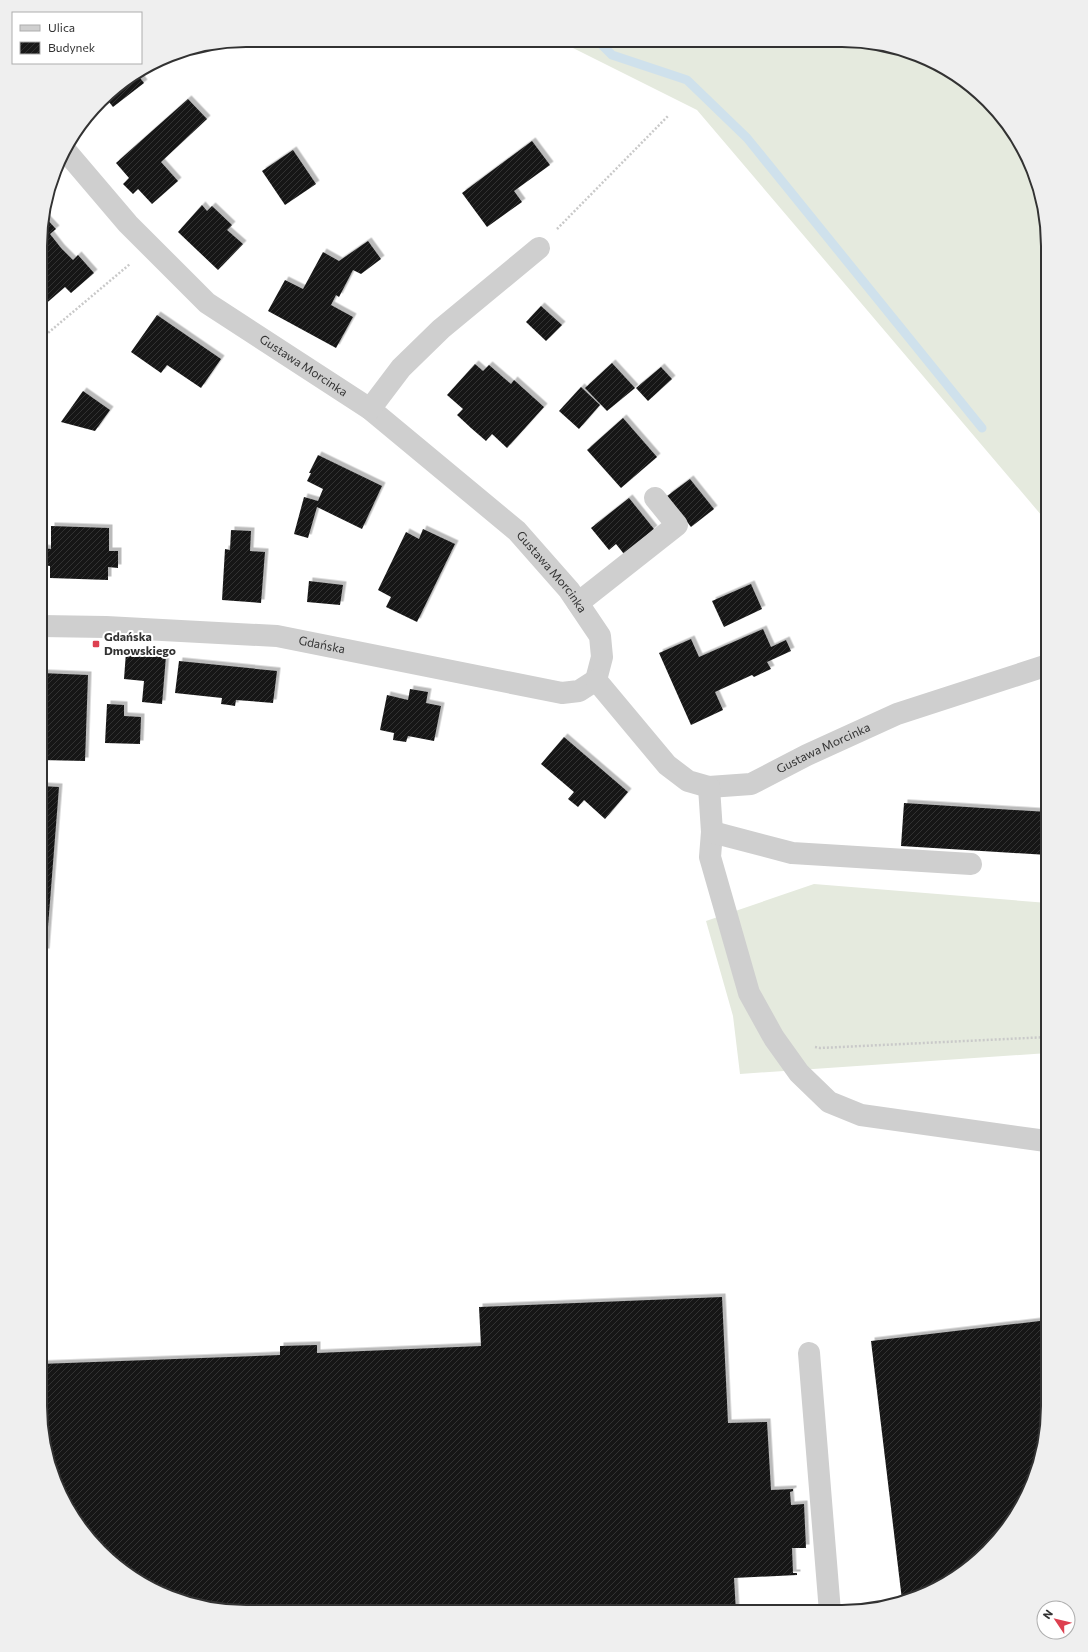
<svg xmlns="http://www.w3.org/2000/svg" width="1088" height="1652" font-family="Commissioner,sans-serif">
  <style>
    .grass { fill: #e5eade }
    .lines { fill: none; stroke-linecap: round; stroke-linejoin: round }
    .stream { stroke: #cfe1ec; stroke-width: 9 }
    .building { fill: url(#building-hatch); filter: url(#shadow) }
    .path { stroke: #c9c9c9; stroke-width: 2.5; stroke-dasharray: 2 2; stroke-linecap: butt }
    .minor { stroke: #cfcfcf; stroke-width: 22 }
    .poi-dot { fill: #dd4050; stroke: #fff; stroke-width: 1.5 }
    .labels { text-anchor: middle; stroke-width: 4; stroke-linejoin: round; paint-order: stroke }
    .street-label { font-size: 12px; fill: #323232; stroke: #fff }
    .poi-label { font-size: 12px; font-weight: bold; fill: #323232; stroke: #fff; text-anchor: start }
    .rim { fill: none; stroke: #323232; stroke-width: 2 }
  </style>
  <defs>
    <pattern id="building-hatch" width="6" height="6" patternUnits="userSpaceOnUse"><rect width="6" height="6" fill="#191919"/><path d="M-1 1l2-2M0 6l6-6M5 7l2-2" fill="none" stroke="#323232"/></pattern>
    <filter id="shadow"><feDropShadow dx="3.5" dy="-3.5" stdDeviation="0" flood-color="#0004"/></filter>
  </defs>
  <rect width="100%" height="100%" fill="#fff"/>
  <g class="grass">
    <path d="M566,41L869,42L921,56L967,82L1005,120L1032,167L1048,246V523L697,110L569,46Z"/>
    <path d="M814,884L1048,903V1053L740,1074L733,1016L706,921Z"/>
  </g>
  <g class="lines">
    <path class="stream" d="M598,41L612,55L687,80L747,138L982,428"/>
  </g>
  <g class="building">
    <path d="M137,74L144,83L113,107L105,97L110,91Z"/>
    <path d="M188,99L207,119L161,162L178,181L152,204L138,189L133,194L123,184L129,178L116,163Z"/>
    <path d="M532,141L550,165L514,191L522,202L487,227L462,193Z"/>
    <path d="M293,150L316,184L285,205L262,171Z"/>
    <path d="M202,205L207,211L212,206L232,225L227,230L243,244L218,270L178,232Z"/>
    <path d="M43,215L56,229L50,234L61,248L73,260L78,255L94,273L71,293L65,287L42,307V219Z"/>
    <path d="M368,241L381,259L361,274L353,270L339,297L336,295L331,305L353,317L336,348L268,311L285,280L303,289L323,252L339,261Z"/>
    <path d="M541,306L562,325L546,341L526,322Z"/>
    <path d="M157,315L221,359L201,388L167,365L161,373L131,352Z"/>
    <path d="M612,363L635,388L607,411L585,388Z"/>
    <path d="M475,364L483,371L489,365L511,384L514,380L544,407L507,448L492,434L486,441L471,428L457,415L463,409L447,395Z"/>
    <path d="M661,367L672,379L648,401L636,388Z"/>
    <path d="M581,387L600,405L579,429L559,411Z"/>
    <path d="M83,391L110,410L95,431L61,422Z"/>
    <path d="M623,418L657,457L621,488L587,450Z"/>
    <path d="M318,455L382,486L362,529L317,507L308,538L294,534L304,497L318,501L323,489L307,481L311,473H309Z"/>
    <path d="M690,479L714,509L691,527L667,496Z"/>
    <path d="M629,498L654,529L624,554L616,544L609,550L591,528Z"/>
    <path d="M51,526L109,528V551H118V568L108,567V580L50,578V566L42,565V548L51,549Z"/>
    <path d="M423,529L455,544L417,622L386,607L391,597L378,590L406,532L419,539Z"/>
    <path d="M231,530L251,531L250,551L265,552L261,603L222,600L225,549L230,550Z"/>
    <path d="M309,581L343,585L340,605L307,602Z"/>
    <path d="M751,584L762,609L724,627L712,601Z"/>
    <path d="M763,629L771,647L786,640L791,651L767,662L771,669L754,677L752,675L715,692L723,710L691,725L659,653L691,639L699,657Z"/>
    <path d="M126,652L166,656L162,704L142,702L144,681L124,679Z"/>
    <path d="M179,661L277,671L273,703L236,700L235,706L229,705L221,704L222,698L175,693Z"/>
    <path d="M41,673L88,675L85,761L41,760Z"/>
    <path d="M410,689L428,692L426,703L441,706L434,741L408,736L406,742L393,740L394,733L380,730L387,695L408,700Z"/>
    <path d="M107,704L124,705V716L141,717L140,744L105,743Z"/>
    <path d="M564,737L628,792L605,819L584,800L578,807L568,799L574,792L541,764Z"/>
    <path d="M41,786L59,787L46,952H41Z"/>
    <path d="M904,803L1048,812V855L901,846Z"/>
    <path d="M1048,1074V1124H1043L1041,1075Z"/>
    <path d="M722,1297L728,1423L767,1422L771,1490L793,1489V1491L790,1492L791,1505L804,1504L806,1548H792L793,1573H797V1575L734,1578L736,1612L219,1610L167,1596L121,1570L83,1532L56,1485L40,1406V1364L280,1355V1346L317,1345V1353L481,1346L479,1307Z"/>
    <path d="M1048,1320V1420L1037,1473L1013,1521L968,1569L921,1596L902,1600L871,1341Z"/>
  </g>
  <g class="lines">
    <g class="path">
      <path d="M557,229L669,115"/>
      <path d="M42,338L130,264"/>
      <path d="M815,1047L820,1048L1048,1037"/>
    </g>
    <g class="minor">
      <path id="s1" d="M65,150L128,224L207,303L370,409L517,531L569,590L600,636L602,657L596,680"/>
      <path d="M370,409L401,368L441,329L539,248"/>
      <path d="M578,603L677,525L655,498"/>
      <path id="s2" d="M41,626L106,627L277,636L562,693L579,691L596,680"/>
      <path id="s3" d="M596,680L667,765L688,781L709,787L751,784L807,755L897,714L1048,665"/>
      <path d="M709,787L712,832L710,857L749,993L774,1038L799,1073L829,1102L861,1115L1046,1141"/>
      <path d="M712,832L792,853L971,864"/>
      <path d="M809,1353L830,1612"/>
    </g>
  </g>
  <rect class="poi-dot" x="92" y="640" width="8" height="8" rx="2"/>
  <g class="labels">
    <g class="street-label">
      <text dy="4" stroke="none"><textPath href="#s1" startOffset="324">Gustawa Morcinka</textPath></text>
      <text dy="4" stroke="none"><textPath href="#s1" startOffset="648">Gustawa Morcinka</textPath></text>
      <text dy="4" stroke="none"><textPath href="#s2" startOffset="282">Gdańska</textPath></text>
      <text dy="4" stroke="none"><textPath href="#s3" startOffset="282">Gustawa Morcinka</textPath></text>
    </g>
    <g class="poi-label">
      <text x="104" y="641">Gdańska<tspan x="104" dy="14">Dmowskiego</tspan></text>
    </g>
  </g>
  <path d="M0 0H1088V1652H0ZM246 47H842A199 199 0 0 1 1041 246V1406A199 199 0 0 1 842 1605H246A199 199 0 0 1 47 1406V246A199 199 0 0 1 246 47Z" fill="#efefef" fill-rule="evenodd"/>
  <path class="rim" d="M246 47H842A199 199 0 0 1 1041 246V1406A199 199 0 0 1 842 1605H246A199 199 0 0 1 47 1406V246A199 199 0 0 1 246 47Z"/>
  <rect x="12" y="12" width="130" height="52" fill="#ffffff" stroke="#adadad"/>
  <rect x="20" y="25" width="20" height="6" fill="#cfcfcf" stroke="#adadad"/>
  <text x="48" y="32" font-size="12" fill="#323232">Ulica</text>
  <rect x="20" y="42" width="20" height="12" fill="url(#building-hatch)" stroke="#adadad"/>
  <text x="48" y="52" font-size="12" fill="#323232">Budynek</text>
  <g transform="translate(1056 1620) rotate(305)"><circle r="19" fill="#ffffff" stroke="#adadad"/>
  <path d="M0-3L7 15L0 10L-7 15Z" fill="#dd4050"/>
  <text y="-6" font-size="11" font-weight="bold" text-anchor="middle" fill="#323232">N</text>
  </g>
</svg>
